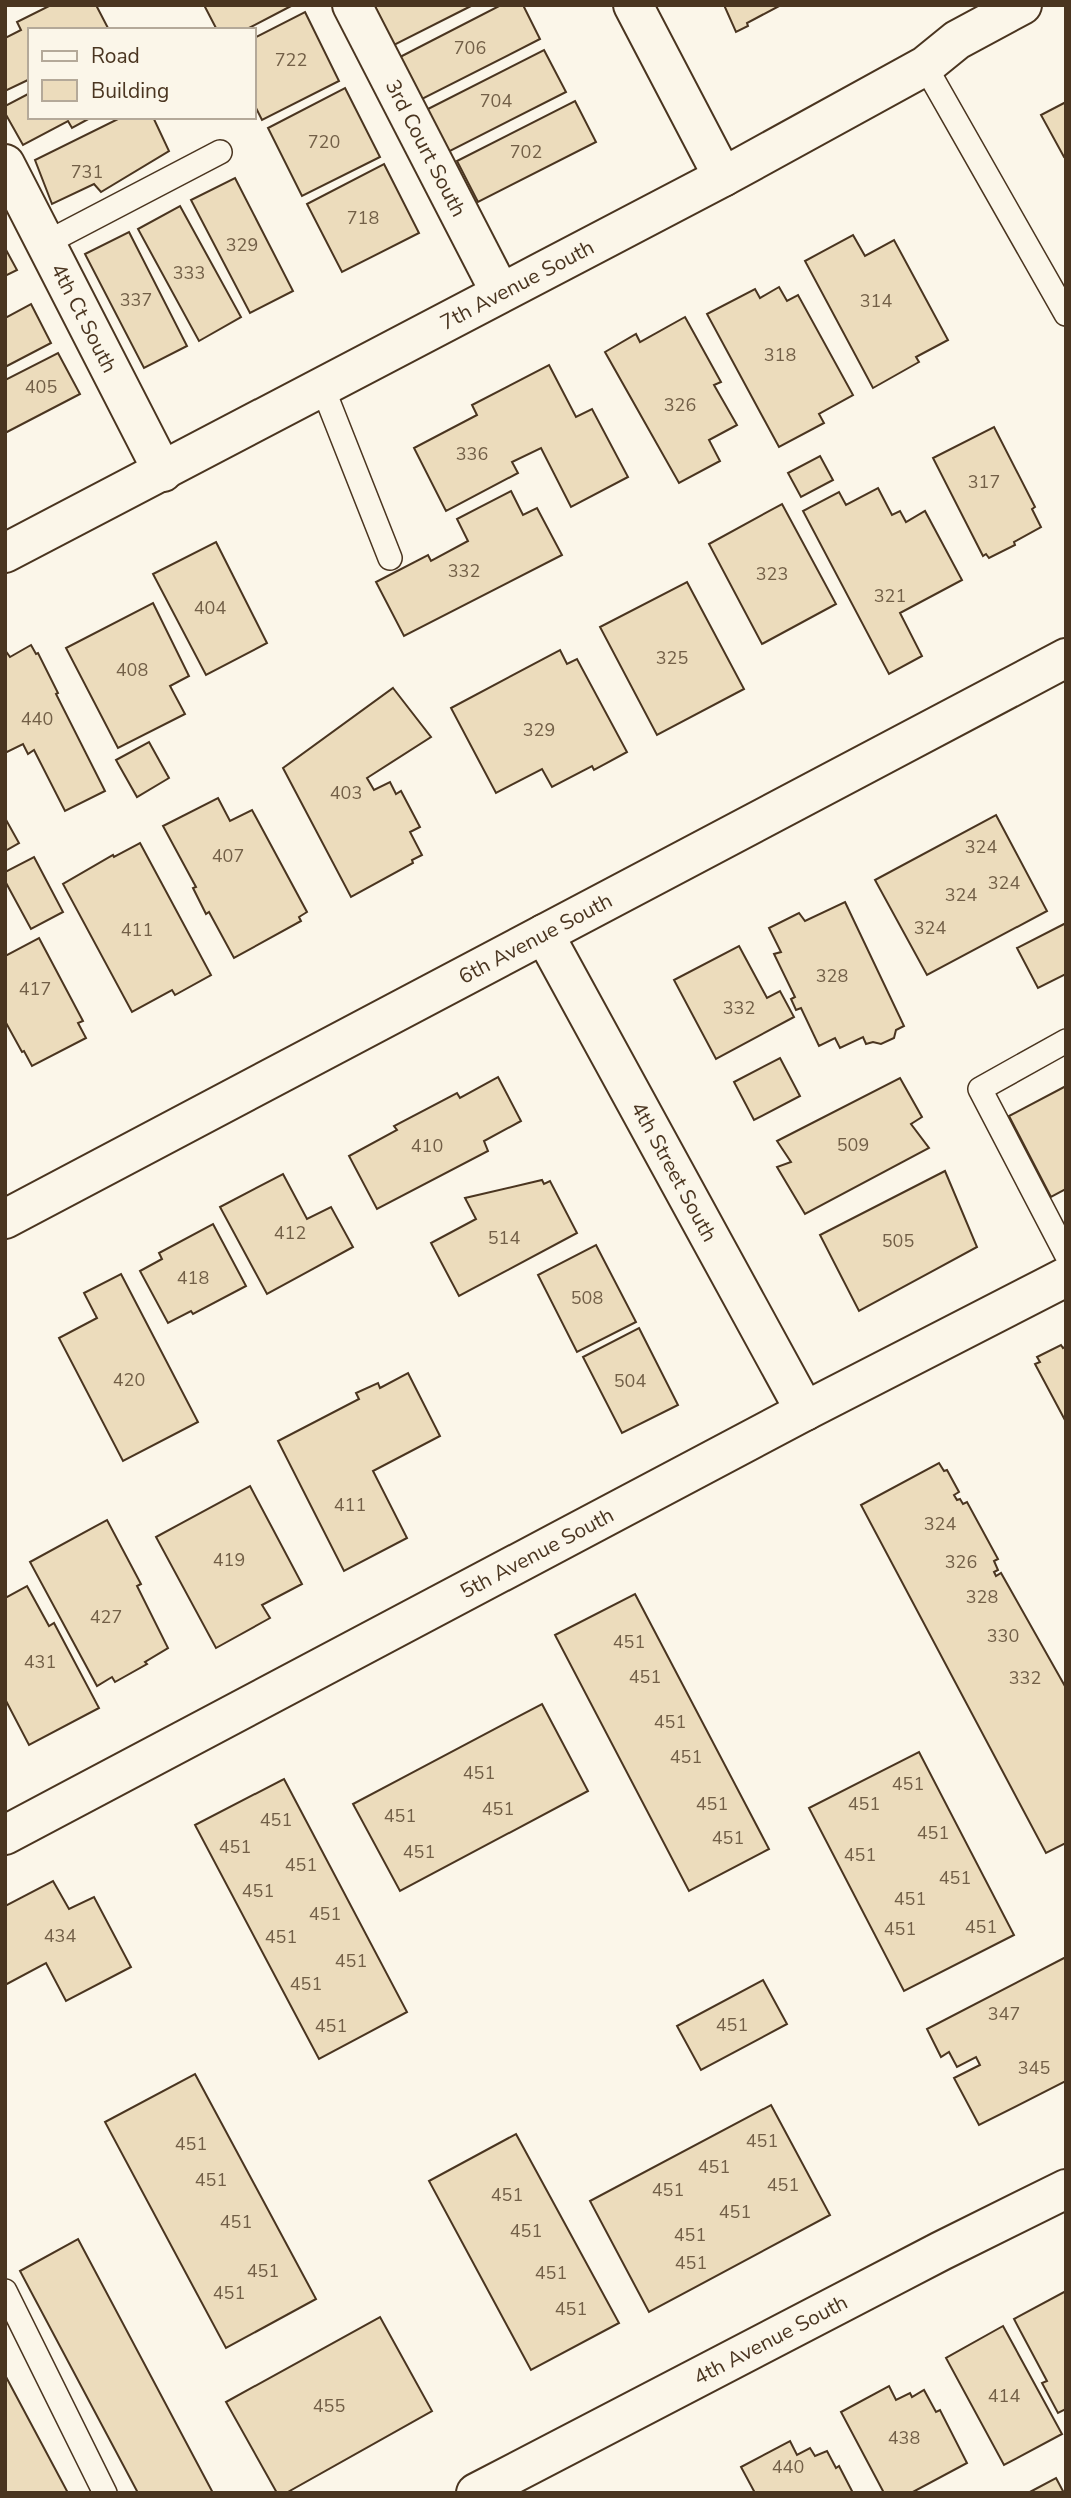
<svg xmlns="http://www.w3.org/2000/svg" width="1071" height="2498" font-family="'Nunito Sans',sans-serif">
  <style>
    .building { fill: #ecdcbc; stroke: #4a3520; stroke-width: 2 }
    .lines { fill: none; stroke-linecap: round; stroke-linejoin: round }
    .service-casing { stroke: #4a3520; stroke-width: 26 }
    .minor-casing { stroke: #4a3520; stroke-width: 42 }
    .service { stroke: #fbf6e9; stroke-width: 23 }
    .minor { stroke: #fbf6e9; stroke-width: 38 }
    .labels { text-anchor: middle; stroke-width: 5; stroke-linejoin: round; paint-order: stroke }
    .number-label { font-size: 18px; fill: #725f47 }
    .street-label { font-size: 21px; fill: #4a3520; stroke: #fbf6e9 }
  </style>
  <rect width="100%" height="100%" fill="#fbf6e9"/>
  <g class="building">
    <path d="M51,5H96L109,30H30V79L5,91V38L21,30L17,22Z"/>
    <path d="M204,5H293L245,30H217Z"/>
    <path d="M374,5H473L394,45Z"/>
    <path d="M501,5H523L540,39L422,99L400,57Z"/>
    <path d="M724,5H781L747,23L748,26L736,32Z"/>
    <path d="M305,12L339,81L262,120L254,104V38Z"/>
    <path d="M544,50L566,92L448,152L426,110Z"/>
    <path d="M345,88L380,157L302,196L268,128Z"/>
    <path d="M30,93V117H92L72,128L68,121L23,145L5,113V106Z"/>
    <path d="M575,101L596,142L478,202L457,161Z"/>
    <path d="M1066,102V156L1064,157L1041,115Z"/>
    <path d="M122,117H153L169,151L101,192L94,184L52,204L35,160Z"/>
    <path d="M384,164L419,233L342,272L307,204Z"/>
    <path d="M235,178L293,291L250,313L191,200Z"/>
    <path d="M180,206L241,317L199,341L138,229Z"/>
    <path d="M129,232L187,346L144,368L85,254Z"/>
    <path d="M853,235L865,256L894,240L948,340L916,357L919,362L873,388L805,261Z"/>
    <path d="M5,248L17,270L5,276Z"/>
    <path d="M779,287L787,301L798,295L853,395L819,414L824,423L779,447L707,314L755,289L760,298Z"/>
    <path d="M31,304L51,343L5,367V318Z"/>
    <path d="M685,317L721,382L714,385L737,425L709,440L720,461L679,483L605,352L636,334L640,342Z"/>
    <path d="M58,353L80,394L5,433V380Z"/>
    <path d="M549,365L576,417L592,409L628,477L571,507L541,448L512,462L518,473L446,511L414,448L477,415L472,405Z"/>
    <path d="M994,427L1035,507L1032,509L1041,527L1014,542L1015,545L989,558L986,554L983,556L933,458Z"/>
    <path d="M820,456L833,480L801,497L788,473Z"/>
    <path d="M878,488L892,515L900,511L906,522L925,511L962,580L900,613L922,656L889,674L803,511L839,492L846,505Z"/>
    <path d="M511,491L523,515L537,508L562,555L404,636L376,582L428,555L431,561L468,541L457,519Z"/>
    <path d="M782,504L836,604L762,644L709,544Z"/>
    <path d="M216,542L267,643L206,675L153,574Z"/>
    <path d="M687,582L744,689L657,735L600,627Z"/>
    <path d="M153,603L189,676L170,686L185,714L118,748L66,648Z"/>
    <path d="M31,645L36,654L38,653L58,693L56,694L105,791L65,811L34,750L28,754L23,744L7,752L5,749V650L10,657Z"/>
    <path d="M560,650L567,664L577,659L627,752L594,770L592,766L552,787L542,769L496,793L451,708Z"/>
    <path d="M393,688L431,737L367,778L374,790L390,782L396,794L401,791L420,827L410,832L422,855L412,860L413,863L351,897L283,768Z"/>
    <path d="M149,742L169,778L137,797L116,760Z"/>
    <path d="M218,798L230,821L252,810L307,912L299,917L301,921L234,958L209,912L206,914L193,888L196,887L163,826Z"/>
    <path d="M996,815L1047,911L927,975L875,880Z"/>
    <path d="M5,818L19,843L5,851Z"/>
    <path d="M140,843L211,975L175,995L172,990L132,1012L63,884L113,855L114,857Z"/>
    <path d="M34,857L63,912L31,929L5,881V872Z"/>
    <path d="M845,902L904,1026L896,1030L894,1038L881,1044L873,1042L866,1044L863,1037L840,1048L835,1038L819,1046L801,1008L796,1010L791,999L795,997L774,954L781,952L769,928L799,913L805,921Z"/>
    <path d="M1066,923V974L1038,988L1017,948Z"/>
    <path d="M39,938L83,1021L78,1023L86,1038L32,1066L24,1051L22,1052L5,1021V956Z"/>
    <path d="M739,946L767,998L780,991L794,1017L716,1059L674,980Z"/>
    <path d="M780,1058L800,1096L754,1120L734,1082Z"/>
    <path d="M498,1077L521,1121L484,1141L488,1151L377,1209L349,1156L397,1130L394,1126L457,1093L460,1098Z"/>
    <path d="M900,1078L922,1117L911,1124L929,1148L805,1214L777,1167L791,1162L777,1141Z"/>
    <path d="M1066,1086V1189L1051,1197L1009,1116Z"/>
    <path d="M945,1171L977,1247L859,1311L820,1235Z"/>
    <path d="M283,1174L307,1219L331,1207L353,1247L267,1294L220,1207Z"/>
    <path d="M542,1180L544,1184L550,1181L577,1233L459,1296L431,1243L476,1219L465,1198Z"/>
    <path d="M213,1224L246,1286L193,1314L191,1311L168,1323L140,1271L162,1259L159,1253Z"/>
    <path d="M596,1245L636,1322L577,1352L538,1275Z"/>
    <path d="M121,1274L198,1422L123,1461L59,1338L97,1318L84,1293Z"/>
    <path d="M639,1328L678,1405L622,1433L583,1357Z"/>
    <path d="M1061,1345L1063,1348L1066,1346V1422L1035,1364L1040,1362L1037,1357Z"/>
    <path d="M408,1373L440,1436L373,1471L407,1538L344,1571L278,1441L359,1399L356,1393L378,1383L380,1388Z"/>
    <path d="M939,1463L944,1471L947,1470L959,1492L954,1495L957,1500L960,1499L963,1504L967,1502L998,1559L994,1561L998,1570L994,1572L996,1576L1001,1573L1066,1688V1843L1046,1853L861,1505Z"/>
    <path d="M250,1486L302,1584L262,1605L270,1618L216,1648L156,1537Z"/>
    <path d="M107,1520L141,1584L137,1586L168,1648L145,1662L147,1664L115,1682L112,1677L97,1686L30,1562Z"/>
    <path d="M27,1586L49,1626L54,1623L99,1708L29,1745L5,1699V1598Z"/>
    <path d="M635,1594L769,1849L689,1891L555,1635Z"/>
    <path d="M542,1704L588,1791L400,1891L353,1804Z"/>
    <path d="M919,1752L1014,1935L904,1991L809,1808Z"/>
    <path d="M284,1779L407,2012L319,2059L195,1825Z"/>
    <path d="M53,1881L69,1909L94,1897L131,1967L66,2001L46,1963L5,1985V1906Z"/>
    <path d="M1066,1957V2081L979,2125L954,2078L980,2065L976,2057L957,2067L949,2052L941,2057L927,2029Z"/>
    <path d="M763,1980L787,2024L701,2070L677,2026Z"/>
    <path d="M195,2074L316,2299L226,2348L105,2122Z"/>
    <path d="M771,2105L830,2215L649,2312L590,2201Z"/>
    <path d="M516,2134L619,2323L531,2370L429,2181Z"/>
    <path d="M78,2239L213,2493H138L20,2271Z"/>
    <path d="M1066,2291V2409L1058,2413L1042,2383L1047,2381L1014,2319Z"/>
    <path d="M380,2317L432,2411L286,2493H277L226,2402Z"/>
    <path d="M1003,2326L1062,2434L1004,2465L946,2358Z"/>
    <path d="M5,2375L68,2493H5Z"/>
    <path d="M889,2386L896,2400L910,2393L912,2397L924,2390L936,2412L940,2410L967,2463L911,2493H884L841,2412Z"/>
    <path d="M790,2441L797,2455L810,2448L815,2456L827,2451L836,2468L839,2466L853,2493H755L741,2467Z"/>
    <path d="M1056,2478L1064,2493H1028Z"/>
  </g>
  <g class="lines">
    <defs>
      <g id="service">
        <path d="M925,66L1066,314"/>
        <path d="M46,243L220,152"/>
        <path d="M322,386L390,558"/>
        <path d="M1066,1041L980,1089L1066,1254"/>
        <path d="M5,2291L105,2493"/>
      </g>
      <g id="minor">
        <path id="s1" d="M352,5L500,292"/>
        <path d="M633,5L723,177"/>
        <path id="s2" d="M5,164L163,472"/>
        <path id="s3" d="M5,553L723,177L925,66L957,40L1022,5"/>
        <path id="s4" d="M544,934L805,1411"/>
        <path id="s5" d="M5,1219L1066,658"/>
        <path id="s6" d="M5,1835L805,1411L1066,1277"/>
        <path id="s7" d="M476,2493L941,2251L1066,2189"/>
      </g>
    </defs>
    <use href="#service" class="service-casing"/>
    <use href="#minor" class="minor-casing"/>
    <use href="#service" class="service"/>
    <use href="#minor" class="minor"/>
  </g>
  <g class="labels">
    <g class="number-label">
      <text x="470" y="54">706</text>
      <text x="291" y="66">722</text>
      <text x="496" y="107">704</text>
      <text x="324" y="148">720</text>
      <text x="526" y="158">702</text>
      <text x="87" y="178">731</text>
      <text x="363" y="224">718</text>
      <text x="242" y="251">329</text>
      <text x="189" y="279">333</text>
      <text x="136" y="306">337</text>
      <text x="876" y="307">314</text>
      <text x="780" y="361">318</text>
      <text x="41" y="393">405</text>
      <text x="680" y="411">326</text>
      <text x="472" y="460">336</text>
      <text x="984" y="488">317</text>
      <text x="464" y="577">332</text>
      <text x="772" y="580">323</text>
      <text x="890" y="602">321</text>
      <text x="210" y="614">404</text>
      <text x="672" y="664">325</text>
      <text x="132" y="676">408</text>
      <text x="37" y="725">440</text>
      <text x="539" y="736">329</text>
      <text x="346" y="799">403</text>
      <text x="981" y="853">324</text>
      <text x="228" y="862">407</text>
      <text x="1004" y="889">324</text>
      <text x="961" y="901">324</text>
      <text x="930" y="934">324</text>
      <text x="137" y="936">411</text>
      <text x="832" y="982">328</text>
      <text x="35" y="995">417</text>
      <text x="739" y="1014">332</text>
      <text x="853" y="1151">509</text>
      <text x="427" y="1152">410</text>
      <text x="290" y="1239">412</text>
      <text x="504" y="1244">514</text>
      <text x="898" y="1247">505</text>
      <text x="193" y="1284">418</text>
      <text x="587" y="1304">508</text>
      <text x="129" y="1386">420</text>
      <text x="630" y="1387">504</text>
      <text x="350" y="1511">411</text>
      <text x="940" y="1530">324</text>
      <text x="229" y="1566">419</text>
      <text x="961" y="1568">326</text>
      <text x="982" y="1603">328</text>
      <text x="106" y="1623">427</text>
      <text x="1003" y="1642">330</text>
      <text x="629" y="1648">451</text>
      <text x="40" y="1668">431</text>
      <text x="645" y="1683">451</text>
      <text x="1025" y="1684">332</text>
      <text x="670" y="1728">451</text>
      <text x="686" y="1763">451</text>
      <text x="479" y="1779">451</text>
      <text x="908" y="1790">451</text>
      <text x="712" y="1810">451</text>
      <text x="864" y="1810">451</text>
      <text x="498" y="1815">451</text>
      <text x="400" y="1822">451</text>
      <text x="276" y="1826">451</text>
      <text x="933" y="1839">451</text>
      <text x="728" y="1844">451</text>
      <text x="235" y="1853">451</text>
      <text x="419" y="1858">451</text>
      <text x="860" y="1861">451</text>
      <text x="301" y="1871">451</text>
      <text x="955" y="1884">451</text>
      <text x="258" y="1897">451</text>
      <text x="910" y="1905">451</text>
      <text x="325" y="1920">451</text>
      <text x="981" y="1933">451</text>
      <text x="900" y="1935">451</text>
      <text x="60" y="1942">434</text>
      <text x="281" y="1943">451</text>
      <text x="351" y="1967">451</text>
      <text x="306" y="1990">451</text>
      <text x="1004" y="2020">347</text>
      <text x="732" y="2031">451</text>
      <text x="331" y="2032">451</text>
      <text x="1034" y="2074">345</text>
      <text x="762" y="2147">451</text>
      <text x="191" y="2150">451</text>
      <text x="714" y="2173">451</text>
      <text x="211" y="2186">451</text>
      <text x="783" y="2191">451</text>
      <text x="668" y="2196">451</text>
      <text x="507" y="2201">451</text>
      <text x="735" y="2218">451</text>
      <text x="236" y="2228">451</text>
      <text x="526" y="2237">451</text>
      <text x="690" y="2241">451</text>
      <text x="691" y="2269">451</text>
      <text x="263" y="2277">451</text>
      <text x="551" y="2279">451</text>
      <text x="229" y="2299">451</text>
      <text x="571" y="2315">451</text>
      <text x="1004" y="2402">414</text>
      <text x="329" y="2412">455</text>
      <text x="904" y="2444">438</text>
      <text x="788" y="2473">440</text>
    </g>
    <g class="street-label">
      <text dy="7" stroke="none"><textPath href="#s1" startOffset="161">3rd Court South</textPath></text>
      <text dy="7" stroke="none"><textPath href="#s3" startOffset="578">7th Avenue South</textPath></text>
      <text dy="7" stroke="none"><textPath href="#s2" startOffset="173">4th Ct South</textPath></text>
      <text dy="7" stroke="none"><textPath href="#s5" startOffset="600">6th Avenue South</textPath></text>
      <text dy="7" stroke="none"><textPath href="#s4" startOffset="271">4th Street South</textPath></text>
      <text dy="7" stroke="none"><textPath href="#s6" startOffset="602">5th Avenue South</textPath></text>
      <text dy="7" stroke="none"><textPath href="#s7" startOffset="332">4th Avenue South</textPath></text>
    </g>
  </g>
  <rect width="1071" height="2498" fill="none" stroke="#4a3520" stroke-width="14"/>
  <rect x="28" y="28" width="228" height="91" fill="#fbf6e9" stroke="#b4a999" stroke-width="2"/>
  <rect x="42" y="51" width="35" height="10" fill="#fbf6e9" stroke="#b4a999" stroke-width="2"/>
  <text x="91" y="63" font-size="21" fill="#4a3520">Road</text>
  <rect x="42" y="80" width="35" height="21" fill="#ecdcbc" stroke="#b4a999" stroke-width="2"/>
  <text x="91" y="98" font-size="21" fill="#4a3520">Building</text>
</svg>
